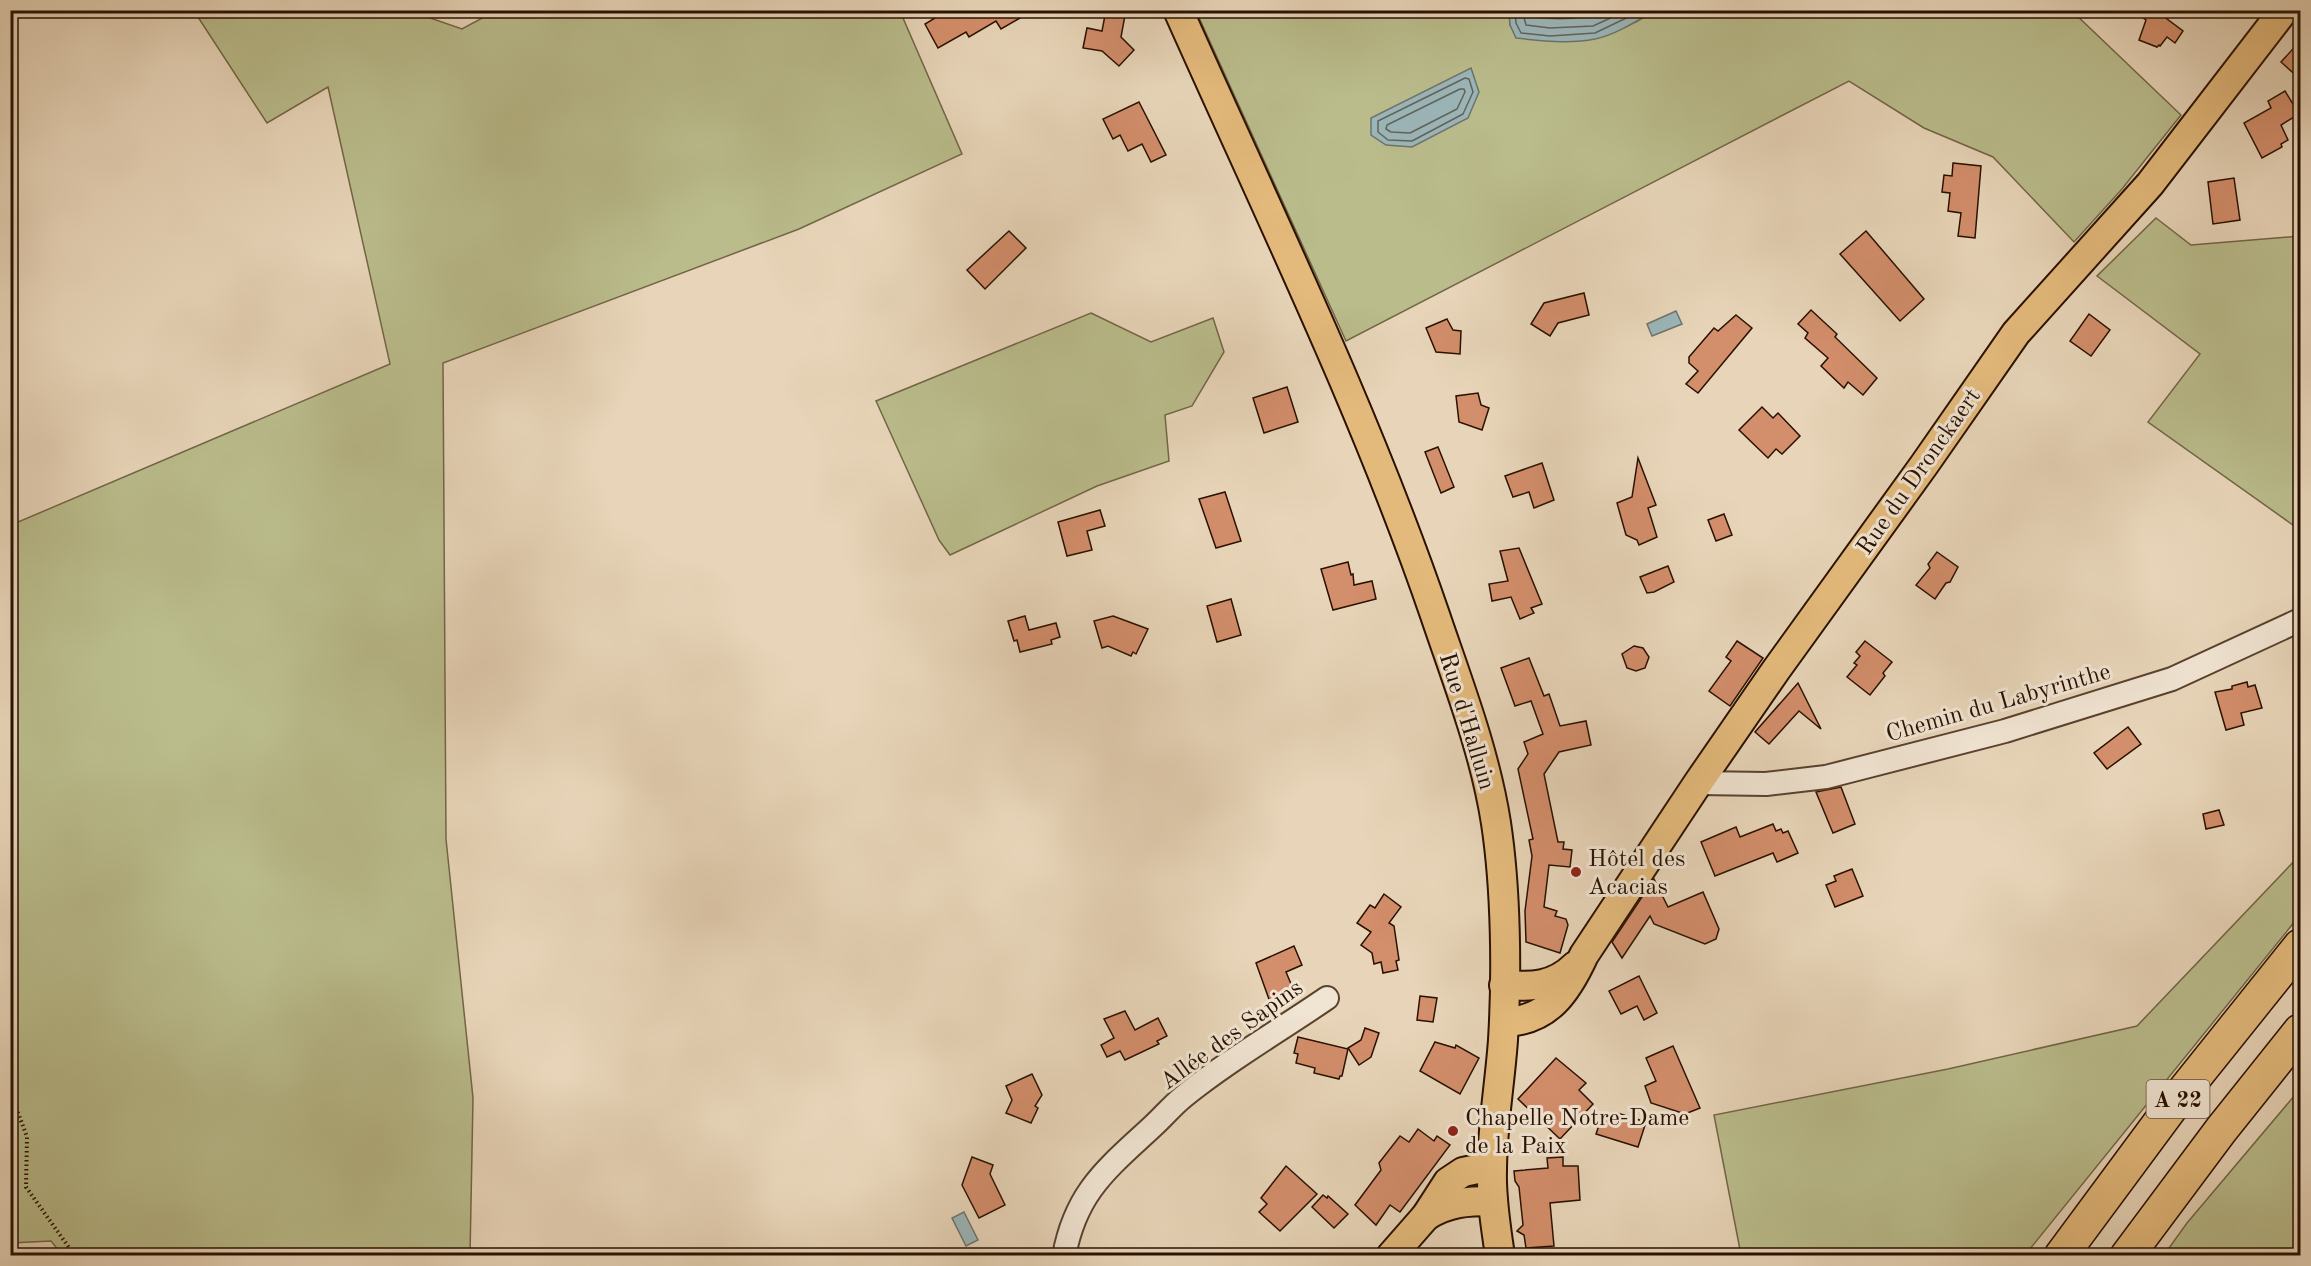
<svg xmlns="http://www.w3.org/2000/svg" width="2311" height="1266" font-family="'Old Standard TT',serif">
  <style>
    .green { fill: #babc8c; stroke: #726646; stroke-width: 1.5 }
    .water { fill: #9bb6b9; stroke: #6d746f; stroke-width: 1.5 }
    .lines { fill: none; stroke-linecap: round; stroke-linejoin: round }
    .shore { stroke: #62635c; stroke-width: 1.5 }
    .building { fill: #d38e6b; stroke: #291000; stroke-width: 1.5 }
    .minor-casing { stroke: #59412e; stroke-width: 26 }
    .major-casing { stroke: #291000; stroke-width: 32 }
    .highway-casing { stroke: #291000; stroke-width: 36 }
    .path { stroke: #291000; stroke-width: 4; stroke-dasharray: 1.5 3; stroke-linecap: butt }
    .minor { stroke: #f0e4d2; stroke-width: 22 }
    .major { stroke: #e4ba7c; stroke-width: 28 }
    .highway { stroke: #e4ba7c; stroke-width: 33 }
    .poi-dot { fill: #8f2418; stroke: #f0e4d2; stroke-width: 2 }
    .labels { text-anchor: middle; stroke-width: 6; stroke-linejoin: round; paint-order: stroke }
    .shield { fill: #f0e4d2; stroke: #65503f; stroke-width: 1.5 }
    .shield-label { font-size: 22px; font-weight: bold; fill: #291000 }
    .street-label { font-size: 24px; fill: #291000; stroke: #f0e4d2 }
    .poi-label { font-size: 24px; fill: #291000; stroke: #f0e4d2; text-anchor: start }
  </style>
  <rect width="100%" height="100%" fill="#e8d5b9"/>
  <filter id="stains"><feTurbulence type="fractalNoise" baseFrequency=".00333" numOctaves="4"/><feColorMatrix values="0 0 0 0 .2 0 0 0 0 .09 0 0 0 0 .02 0 0 0 .5 -.17"/></filter>
  <radialGradient id="worn" r=".72"><stop offset=".6" stop-color="#630" stop-opacity="0"/><stop offset="1" stop-color="#630" stop-opacity=".3"/></radialGradient>
  <g class="green">
    <path d="M497,10L915,11L903,18L962,154L799,229L443,363L446,839L473,1098L470,1255L63,1256L51,1241L11,1243V525L390,364L328,87L267,123L194,11H410L462,29Z"/>
    <path d="M1196,11H1509L1510,25L1636,22L1654,11H2072L2181,115L2122,189L2074,242L1993,157L1924,128L1849,81L1346,341Z"/>
    <path d="M2156,218L2191,245L2300,236V530L2148,422L2200,354L2097,276Z"/>
    <path d="M1091,313L1151,342L1213,318L1224,352L1192,406L1165,415L1169,461L1097,486L950,555L939,540L876,401Z"/>
    <path d="M2300,855V915L2025,1255H1741L1714,1115L1948,1069L2137,1026Z"/>
    <path d="M2300,1089V1255H2164L2187,1223Z"/>
  </g>
  <g class="water">
    <path d="M1509,11V10L1654,11C1637,21 1615,35 1595,39C1570,44 1542,41 1516,38L1510,25Z"/>
    <path d="M1471,68L1479,92L1468,118L1412,147L1386,145L1371,135V118Z"/>
    <path d="M1676,311L1682,324L1652,336L1647,324Z"/>
    <path d="M964,1212L978,1240L966,1246L952,1218Z"/>
  </g>
  <g class="lines">
    <g class="shore">
      <path d="M1515,10L1516,23L1521,33L1550,36L1595,33L1643,10"/>
      <path d="M1522,10L1526,25L1550,28L1593,26L1628,10"/>
      <path d="M1531,10L1534,17C1557,20 1584,20 1606,10"/>
      <path d="M1465,78L1469,79L1473,92L1463,114L1412,141L1388,140L1378,132V121Z"/>
      <path d="M1460,89H1464L1465,92L1457,109L1410,133L1391,132L1386,129L1387,125Z"/>
    </g>
  </g>
  <g class="building">
    <path d="M948,10H1034L1001,29L996,21L969,37L966,32L938,48L925,24Z"/>
    <path d="M1106,10H1126L1121,37L1134,50L1119,66L1102,51L1083,48L1087,28L1102,31Z"/>
    <path d="M2141,10H2155L2183,31L2175,43L2167,37L2160,46L2159,45L2157,47L2139,40L2146,20L2138,14Z"/>
    <path d="M2301,40V80L2281,62Z"/>
    <path d="M2285,91L2299,114L2281,125L2288,140L2281,144L2282,147L2262,158L2244,123L2271,108L2268,101Z"/>
    <path d="M1139,102L1166,155L1151,162L1142,144L1128,151L1120,135L1113,139L1103,119Z"/>
    <path d="M1953,163L1981,166L1975,238L1958,236L1961,213L1948,211L1950,193L1942,192L1944,175L1952,176Z"/>
    <path d="M2234,178L2240,220L2213,224L2208,182Z"/>
    <path d="M1009,231L1026,248L985,289L967,270Z"/>
    <path d="M1866,231L1924,299L1900,321L1840,254Z"/>
    <path d="M1584,293L1589,315L1558,323L1550,336L1531,324L1544,303Z"/>
    <path d="M1811,310L1837,334L1835,337L1877,378L1863,395L1848,382L1844,388L1821,366L1828,358L1805,338L1808,333L1798,324Z"/>
    <path d="M2089,314L2110,330L2091,356L2070,341Z"/>
    <path d="M1736,315L1752,328L1698,393L1686,384L1698,371L1689,363V357L1714,328L1718,331Z"/>
    <path d="M1447,319L1453,330L1461,331L1460,354L1436,352L1426,328Z"/>
    <path d="M1287,387L1298,422L1264,433L1253,398Z"/>
    <path d="M1478,393L1481,405L1489,408L1482,430L1459,422L1456,396Z"/>
    <path d="M1762,407L1773,418L1778,413L1800,436L1782,454L1776,449L1768,458L1739,430Z"/>
    <path d="M1438,447L1454,487L1441,493L1425,452Z"/>
    <path d="M1638,458L1656,505L1648,508L1657,537L1639,545L1637,540L1626,535L1617,503L1632,497Z"/>
    <path d="M1542,463L1554,500L1534,508L1529,492L1513,497L1505,476Z"/>
    <path d="M1225,492L1241,541L1216,548L1199,499Z"/>
    <path d="M1100,510L1105,526L1087,531L1092,550L1067,556L1058,522Z"/>
    <path d="M1724,514L1732,535L1716,541L1708,520Z"/>
    <path d="M1519,548L1542,604L1531,608L1534,613L1520,619L1511,597L1492,601L1489,584L1508,581L1500,551Z"/>
    <path d="M1937,552L1958,567L1950,582L1946,583L1935,599L1916,585L1930,568L1928,564Z"/>
    <path d="M1348,562L1351,575L1353,574L1354,585L1372,581L1376,599L1333,610L1321,569Z"/>
    <path d="M1668,566L1674,582L1654,592L1647,593L1640,577Z"/>
    <path d="M1231,599L1241,635L1217,642L1207,606Z"/>
    <path d="M1025,616L1029,630L1056,623L1060,637L1051,640L1052,644L1020,652L1017,640L1014,641L1008,621Z"/>
    <path d="M1113,616L1148,629L1136,654L1133,652L1131,656L1108,646L1102,648L1094,621Z"/>
    <path d="M1737,641L1763,658L1730,706L1709,691L1731,661L1726,657Z"/>
    <path d="M1865,641L1892,662L1883,673L1885,676L1870,695L1847,677L1857,665L1854,663L1860,656L1856,652Z"/>
    <path d="M1634,646L1643,648L1649,657L1645,668L1636,671L1627,668L1622,654Z"/>
    <path d="M1529,658L1544,696L1549,694L1560,726L1586,721L1591,745L1559,752L1544,774L1558,842H1564L1563,849L1572,850L1570,867L1549,865L1544,907L1557,911L1555,916L1566,919L1568,925L1560,953L1526,942L1525,911L1532,856L1529,840L1533,839L1518,769L1528,754L1524,742L1543,734L1531,701L1515,706L1501,668Z"/>
    <path d="M2247,682L2248,687L2255,685L2262,708L2241,713L2244,725L2226,730L2215,692L2232,689V686Z"/>
    <path d="M1798,683L1821,729L1799,711L1769,744L1755,732Z"/>
    <path d="M2128,727L2141,744L2107,769L2094,753Z"/>
    <path d="M1841,787L1855,824L1833,833L1816,792Z"/>
    <path d="M2219,810L2224,825L2206,829L2203,814Z"/>
    <path d="M1773,824L1776,831L1781,829L1783,833L1788,831L1798,853L1777,862L1773,853L1715,876L1701,842L1736,827L1740,837Z"/>
    <path d="M1852,869L1863,896L1835,907L1826,885L1836,881L1834,876Z"/>
    <path d="M1654,879L1668,907L1703,892L1719,929L1716,939L1705,944L1654,924L1650,916L1622,958L1612,942Z"/>
    <path d="M1384,894L1401,907L1389,923L1394,926L1399,960L1396,961L1398,970L1383,973L1381,962L1374,964L1372,953L1361,945L1371,932L1357,923L1370,905L1375,908Z"/>
    <path d="M1294,946L1302,965L1286,972L1294,991L1287,994L1288,995L1270,1002L1256,963Z"/>
    <path d="M1639,976L1657,1013L1644,1020L1637,1006L1621,1014L1609,991Z"/>
    <path d="M1420,996L1437,998L1433,1022L1417,1020Z"/>
    <path d="M1125,1011L1135,1030L1158,1018L1167,1036L1157,1041L1159,1044L1125,1060L1120,1051L1107,1057L1101,1045L1114,1038L1104,1019Z"/>
    <path d="M1365,1028L1379,1033L1371,1057L1359,1065L1348,1048L1361,1040Z"/>
    <path d="M1298,1037L1348,1049L1342,1076H1340L1339,1079L1314,1073L1315,1068L1296,1063L1298,1054L1294,1053Z"/>
    <path d="M1435,1042L1455,1048L1456,1045L1479,1058L1460,1094L1420,1071Z"/>
    <path d="M1673,1046L1700,1108L1685,1114L1651,1103L1645,1086L1656,1081L1646,1058Z"/>
    <path d="M1556,1058L1586,1083L1579,1090L1593,1104L1560,1139L1518,1099Z"/>
    <path d="M1032,1074L1042,1095L1035,1106L1038,1108L1031,1123L1006,1113L1012,1100L1006,1086Z"/>
    <path d="M1614,1112L1646,1122L1638,1147L1596,1134L1603,1114L1611,1122Z"/>
    <path d="M1418,1129L1434,1141L1437,1136L1450,1145L1400,1212L1390,1205L1376,1225L1355,1205L1381,1170L1379,1163L1400,1136L1409,1142Z"/>
    <path d="M972,1157L993,1165L990,1174L1005,1205L979,1218L962,1185Z"/>
    <path d="M1563,1157V1166H1578L1580,1200L1550,1203L1554,1246L1526,1248L1524,1235L1517,1231L1523,1225L1519,1187L1515,1181L1514,1171L1548,1168L1547,1158Z"/>
    <path d="M1286,1166L1317,1194L1280,1231L1259,1212L1267,1204L1261,1198Z"/>
    <path d="M1323,1195L1327,1198L1328,1196L1348,1214L1334,1228L1312,1207Z"/>
  </g>
  <g class="lines">
    <defs>
      <g id="minor">
        <path d="M1698,783L1766,784L1826,777L2005,731L2172,679L2300,620"/>
        <path d="M1064,1256C1076,1191 1108,1168 1153,1126C1163,1117 1172,1106 1183,1097C1227,1061 1279,1031 1327,998"/>
      </g>
      <g id="major">
        <path d="M1178,10C1267,210 1364,408 1435,615C1458,683 1485,752 1496,823C1506,889 1507,973 1503,1040C1500,1083 1492,1127 1492,1171C1491,1199 1496,1227 1500,1256"/>
        <path d="M1504,985C1531,987 1554,987 1575,966"/>
        <path d="M1504,1022C1548,1021 1567,992 1584,955L1698,783L1776,670L1924,465L2016,333L2150,184L2284,10"/>
        <path d="M1426,1216C1448,1202 1467,1201 1493,1201"/>
        <path d="M1391,1256L1426,1216L1448,1182L1463,1172L1492,1166"/>
      </g>
      <g id="highway">
        <path d="M2061,1256L2175,1102L2300,946"/>
        <path d="M2127,1256L2221,1130L2300,1031"/>
      </g>
    </defs>
    <use href="#minor" class="minor-casing"/>
    <use href="#major" class="major-casing"/>
    <use href="#highway" class="highway-casing"/>
    <path class="path" d="M10,1091L27,1137L26,1187L75,1256"/>
    <use href="#minor" class="minor"/>
    <use href="#major" class="major"/>
    <use href="#highway" class="highway"/>
  </g>
  <g class="poi-dot">
    <circle cx="1576" cy="872" r="6"/>
    <circle cx="1453" cy="1131" r="6"/>
  </g>
  <g class="labels">
    <rect class="shield" x="2146.5" y="1080" width="63" height="38" rx="4.5"/>
    <g class="shield-label">
      <text x="2178" y="1107">A 22</text>
    </g>
    <g class="street-label">
      <text transform="translate(1918 471) rotate(-55)" y="8">Rue du Dronckaert</text>
      <text transform="translate(1998 702) rotate(-16)" y="8">Chemin du Labyrinthe</text>
      <text transform="translate(1468 721) rotate(73)" y="8">Rue d'Halluin</text>
      <text transform="translate(1231 1034) rotate(-36)" y="8">Allée des Sapins</text>
    </g>
    <g class="poi-label">
      <text x="1588" y="866">Hôtel des<tspan x="1588" dy="28">Acacias</tspan></text>
      <text x="1465" y="1125">Chapelle Notre-Dame<tspan x="1465" dy="28">de la Paix</tspan></text>
    </g>
  </g>
  <rect width="2311" height="1266" fill="none" stroke="#e8d5b9" stroke-width="36"/>
  <rect x="12" y="12" width="2287" height="1242" fill="none" stroke="#291000" stroke-width="3"/>
  <rect x="18" y="18" width="2275" height="1230" fill="none" stroke="#291000" stroke-width="1.5"/>
  <rect width="100%" height="100%" filter="url(#stains)"/>
  <rect width="100%" height="100%" fill="url(#worn)"/>
</svg>
